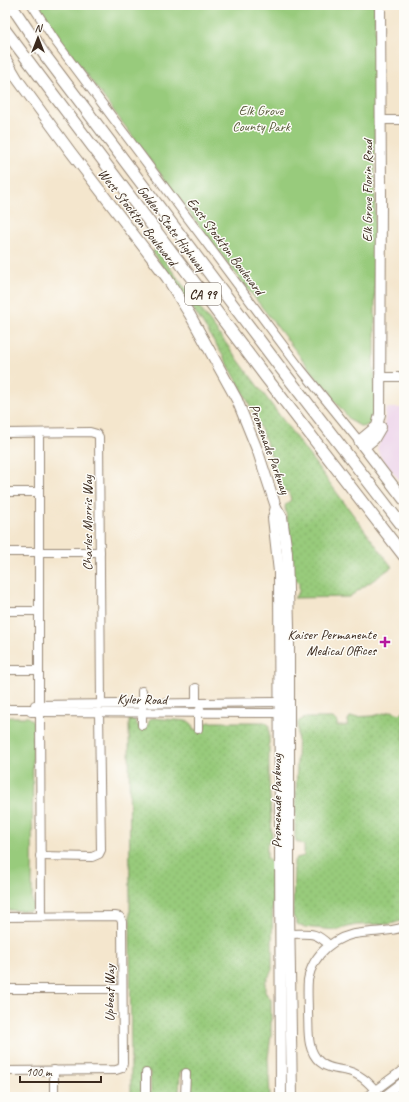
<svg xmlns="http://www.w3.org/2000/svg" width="409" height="1102" font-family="Caveat,sans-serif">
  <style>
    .built { fill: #ecd1ea }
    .grass { fill: url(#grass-dots); stroke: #6a7a4c }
    .park { fill: #98cb7b; stroke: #6a7a4c }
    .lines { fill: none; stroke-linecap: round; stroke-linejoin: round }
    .minor-casing { stroke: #988876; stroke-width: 10 }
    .major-casing { stroke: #988876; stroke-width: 12 }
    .highway-casing { stroke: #988876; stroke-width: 13 }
    .minor { stroke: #fff; stroke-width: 8 }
    .major { stroke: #fff; stroke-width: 10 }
    .highway { stroke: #fff; stroke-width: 11 }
    .poi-dot { fill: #b5179e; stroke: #fdfcf7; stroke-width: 1.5 }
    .labels { text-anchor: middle; stroke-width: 3; stroke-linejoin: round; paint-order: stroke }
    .shield { fill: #fdfcf7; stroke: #75695f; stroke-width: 1 }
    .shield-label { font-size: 13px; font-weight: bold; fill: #3b2a1e }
    .park-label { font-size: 14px; fill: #575a3a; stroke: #fdfcf7 }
    .street-label { font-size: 14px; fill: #3b2a1e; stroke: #fdfcf7 }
    .poi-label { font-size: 14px; fill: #3b2a1e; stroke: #fdfcf7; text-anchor: end }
  </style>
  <defs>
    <pattern id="grass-dots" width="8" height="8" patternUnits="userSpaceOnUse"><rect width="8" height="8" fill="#98cb7b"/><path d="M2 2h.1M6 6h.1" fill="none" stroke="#84ae6a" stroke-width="1.8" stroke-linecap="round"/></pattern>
  </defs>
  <rect width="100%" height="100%" fill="#fdfcf7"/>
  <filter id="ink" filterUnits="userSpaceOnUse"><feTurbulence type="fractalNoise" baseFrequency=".025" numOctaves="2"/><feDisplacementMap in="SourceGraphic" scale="8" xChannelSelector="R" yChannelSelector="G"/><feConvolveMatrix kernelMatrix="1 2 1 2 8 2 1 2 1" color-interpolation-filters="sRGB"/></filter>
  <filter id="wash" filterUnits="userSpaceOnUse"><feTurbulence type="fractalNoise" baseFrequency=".012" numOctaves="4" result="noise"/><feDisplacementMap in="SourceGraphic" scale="16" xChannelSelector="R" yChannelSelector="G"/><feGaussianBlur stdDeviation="0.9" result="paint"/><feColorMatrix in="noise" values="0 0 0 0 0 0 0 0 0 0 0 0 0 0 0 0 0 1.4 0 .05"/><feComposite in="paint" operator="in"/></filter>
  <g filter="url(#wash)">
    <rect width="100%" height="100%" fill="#f4e6cd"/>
    <path class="built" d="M388,408H404V486L380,456L377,448L384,434L385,411Z"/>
    <g class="grass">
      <path d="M156,249L392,567L349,597L294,598L299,592V583L294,579L292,575L290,537L285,507L286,504L291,500L289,492L283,491L281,488C260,404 203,320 152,252Z"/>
      <path d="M404,710V920L391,924L356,925L336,930L303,927L298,925L293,916L294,861L296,858L304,856V845L296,841L295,836L298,722L304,718H333L337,722V726H347L348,720L350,717L373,716L392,711L400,714Z"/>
      <path d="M129,718L134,719L138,726H148L149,720L153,718L188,721L192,724L193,730H203L204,724L210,722H265L269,725V781L272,836L267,845V857L273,866L272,972L265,982V992L271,1000V1035L268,1058L270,1097H189L190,1073L180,1072L179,1097H151L150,1072H142V1097H131Z"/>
    </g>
    <g class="park">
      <path d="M35,5H375V356L373,358C374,373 380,411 371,424L362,427L351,421L330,395L331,392L326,386H323L206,235Z"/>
      <path d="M5,717H28L33,722L32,901L34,906L30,911L5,910Z"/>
    </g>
  </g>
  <g filter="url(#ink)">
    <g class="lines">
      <defs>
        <g id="minor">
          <path d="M32,5L56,42L300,368L359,441"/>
          <path d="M380,120H404"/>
          <path d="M381,377H404"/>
          <path d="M5,433L90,432L97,434L99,437L101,704"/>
          <path d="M5,492H39"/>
          <path d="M5,552H100"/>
          <path d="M5,611H39"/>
          <path d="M5,670H39"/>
          <path d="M196,688V702"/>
          <path d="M142,691V725"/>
          <path d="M35,705L278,702"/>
          <path d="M5,709H35L39,705V433"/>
          <path d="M31,712L279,713"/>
          <path d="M198,729V713L200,709"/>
          <path d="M40,856L92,857L99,854L101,850L99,712"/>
          <path d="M41,916L40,712L43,709"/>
          <path d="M5,917L115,916L120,917L122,922L123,1063L122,1068L116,1070L5,1071"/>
          <path d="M291,934C310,934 315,931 329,945"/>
          <path d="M5,989H122"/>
          <path d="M54,1070V1097"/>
          <path d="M146,1073V1097"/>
          <path d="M185,1097L186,1073"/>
          <path d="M366,1097L404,1069"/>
          <path d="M381,1097C372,1086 363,1075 348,1071C338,1069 328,1069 320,1062C306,1050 309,1030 308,1013C308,1002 307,990 308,980C313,953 336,935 362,933C376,931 390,932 404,927"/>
          <path d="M383,1097L404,1081"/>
        </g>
        <g id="major">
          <path d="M380,5L381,196L380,414L377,426L359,441L404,500"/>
          <path d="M5,58L18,80L70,151L167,278L190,315L237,400L258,452L276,507L282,517L287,553L289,626V909L292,1097"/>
          <path d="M364,447L374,439L381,427"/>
          <path d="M276,507L273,518L279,572L281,1097"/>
        </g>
        <g id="highway">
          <path d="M11,5L44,54L279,366L404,528"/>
          <path d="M5,30L265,376L404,556"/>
        </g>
      </defs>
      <use href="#minor" class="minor-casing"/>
      <use href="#major" class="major-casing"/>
      <use href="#highway" class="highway-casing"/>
      <use href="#minor" class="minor"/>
      <use href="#major" class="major"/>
      <use href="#highway" class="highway"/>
    </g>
  </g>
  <path class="poi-dot" d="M383 636h4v4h4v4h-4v4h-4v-4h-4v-4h4z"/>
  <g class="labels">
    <rect class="shield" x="185" y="283" width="36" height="22" rx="3"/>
    <g class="shield-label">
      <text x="203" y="299">CA 99</text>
    </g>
    <g class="park-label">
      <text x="261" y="115">Elk Grove<tspan x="261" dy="16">County Park</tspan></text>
    </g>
    <g class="street-label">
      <text transform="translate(367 191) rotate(-90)" y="5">Elk Grove Florin Road</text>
      <text transform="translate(138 217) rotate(52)" y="5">West Stockton Boulevard</text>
      <text transform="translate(172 228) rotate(53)" y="5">Golden State Highway</text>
      <text transform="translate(226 246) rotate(53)" y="5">East Stockton Boulevard</text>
      <text transform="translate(270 449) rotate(70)" y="5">Promenade Parkway</text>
      <text transform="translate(87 523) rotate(-90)" y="5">Charles Morris Way</text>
      <text transform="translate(142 699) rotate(1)" y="5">Kyler Road</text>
      <text transform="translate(276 801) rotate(-90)" y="5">Promenade Parkway</text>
      <text transform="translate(109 993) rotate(-90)" y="5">Upbeat Way</text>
    </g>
    <g class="poi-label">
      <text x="376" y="639">Kaiser Permanente<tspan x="376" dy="16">Medical Offices</tspan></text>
    </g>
  </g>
  <rect width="409" height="1102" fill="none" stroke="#fdfcf7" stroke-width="20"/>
  <g transform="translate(38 38)" stroke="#fdfcf7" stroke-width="3" paint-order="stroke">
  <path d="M0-3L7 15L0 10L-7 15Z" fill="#3b2a1e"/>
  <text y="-6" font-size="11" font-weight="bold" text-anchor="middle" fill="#3b2a1e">N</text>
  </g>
  <path d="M20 1076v6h81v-6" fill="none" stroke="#3b2a1e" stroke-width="2"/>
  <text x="26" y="1076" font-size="12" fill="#3b2a1e" stroke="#fdfcf7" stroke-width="3" paint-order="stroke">100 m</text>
</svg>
